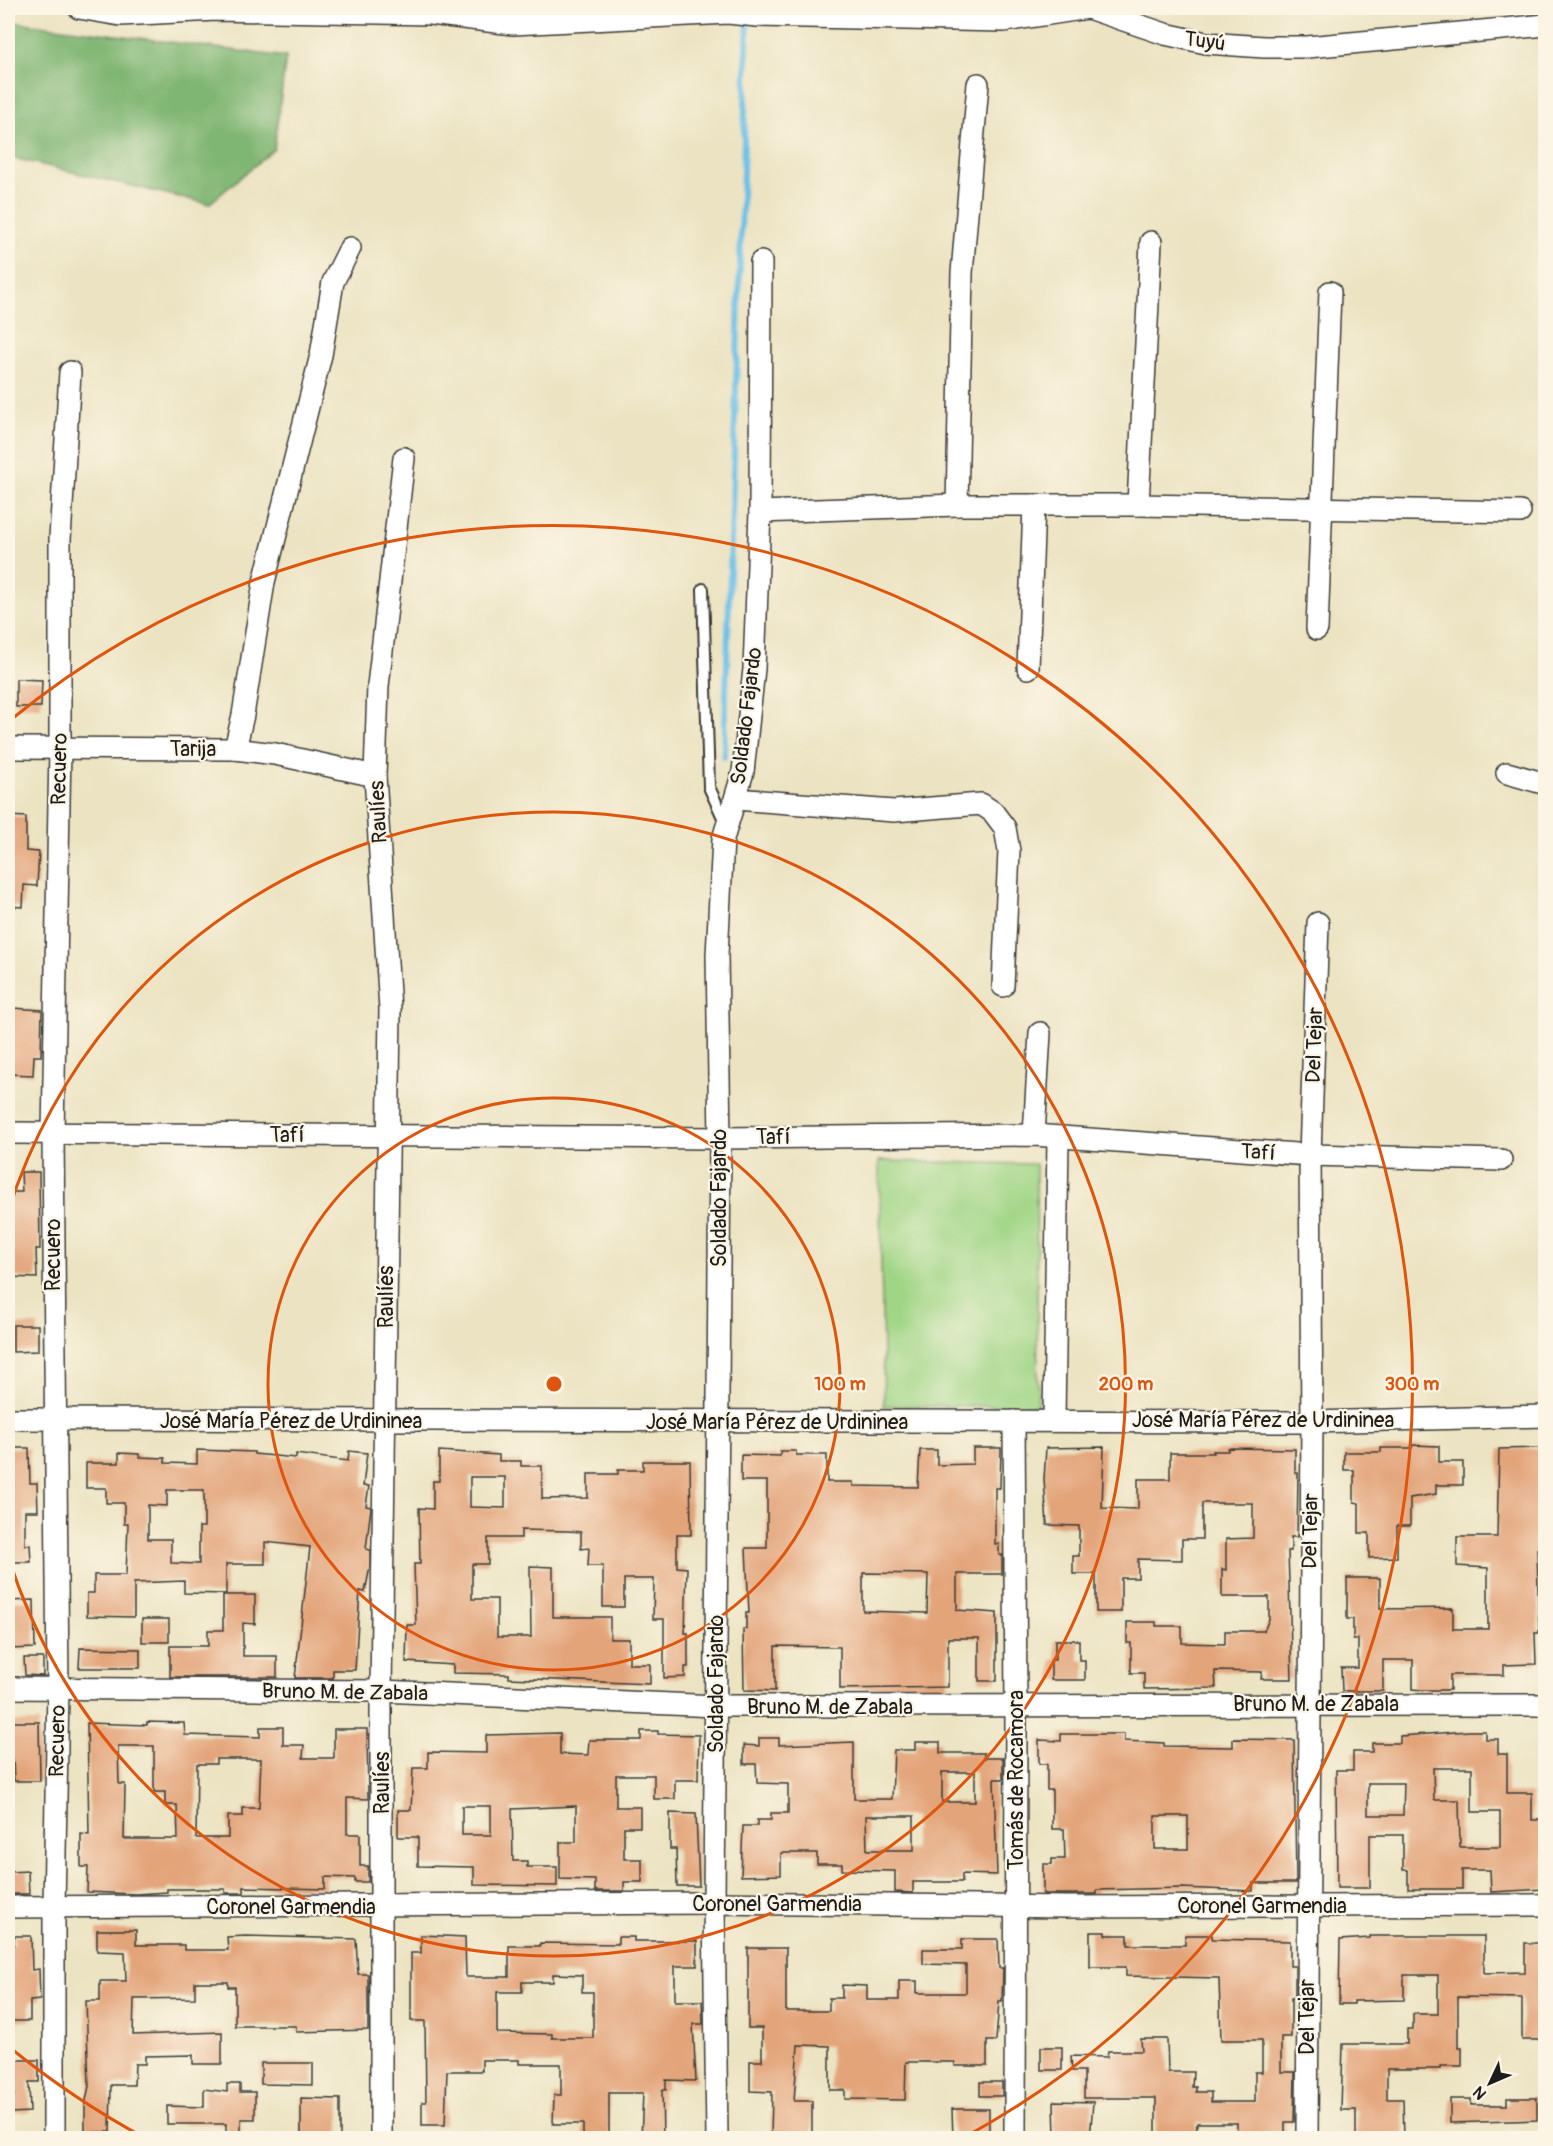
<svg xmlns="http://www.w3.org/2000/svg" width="1553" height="2146" font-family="Pangolin,sans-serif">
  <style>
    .green { fill: #a0d586; stroke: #5e7851; stroke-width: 1.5 }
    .forest { fill: #80b673; stroke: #4e6948; stroke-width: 1.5 }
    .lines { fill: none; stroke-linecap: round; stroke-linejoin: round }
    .stream { stroke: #6abfe7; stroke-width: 6 }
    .building { fill: #e3a47a; fill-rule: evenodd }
    .lane-casing { stroke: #3b3a35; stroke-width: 14 }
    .street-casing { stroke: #3b3a35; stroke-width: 24 }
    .lane { stroke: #fff; stroke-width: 10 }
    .street { stroke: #fff; stroke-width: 21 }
    .ring { fill: none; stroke: #de560d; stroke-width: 3 }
    .labels { text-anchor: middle; stroke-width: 4.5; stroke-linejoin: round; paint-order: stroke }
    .street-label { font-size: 21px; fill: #1c1c1c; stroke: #fcf5e5 }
    .centre { fill: #de560d; stroke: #fcf5e5; stroke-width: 3 }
    .ring-label { font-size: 18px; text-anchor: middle; font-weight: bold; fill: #de560d; stroke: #fcf5e5; stroke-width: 4.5; stroke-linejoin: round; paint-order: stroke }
  </style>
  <rect width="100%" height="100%" fill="#fcf5e5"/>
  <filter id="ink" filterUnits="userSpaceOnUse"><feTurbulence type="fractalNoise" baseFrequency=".0167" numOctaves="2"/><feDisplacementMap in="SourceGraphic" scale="12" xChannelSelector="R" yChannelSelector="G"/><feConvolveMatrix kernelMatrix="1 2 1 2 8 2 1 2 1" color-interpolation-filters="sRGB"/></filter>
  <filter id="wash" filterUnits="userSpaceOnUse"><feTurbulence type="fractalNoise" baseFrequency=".008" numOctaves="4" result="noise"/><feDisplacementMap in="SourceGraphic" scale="24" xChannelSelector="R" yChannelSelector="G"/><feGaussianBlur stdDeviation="1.35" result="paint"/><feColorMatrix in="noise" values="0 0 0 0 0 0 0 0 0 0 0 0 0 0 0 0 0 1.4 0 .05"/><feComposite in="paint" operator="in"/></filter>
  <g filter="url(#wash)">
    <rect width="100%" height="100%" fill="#ece3c2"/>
    <path class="green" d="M879,1161L1036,1164L1038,1406H884Z"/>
    <path class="forest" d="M8,21L286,57L274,149L209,204L8,157Z"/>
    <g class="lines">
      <path class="stream" d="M724,757L748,17"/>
    </g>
    <g id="blocks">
      <g class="building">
        <path d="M16,679L42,680L41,707H16Z"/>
        <path d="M8,816L26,817V851L39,852L37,886L24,885L23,907L8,906Z"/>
        <path d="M12,1008L42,1010L41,1056H34L33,1075L9,1074L11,1054H8V1031L11,1032Z"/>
        <path d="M21,1172H39L40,1249H36L37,1278L8,1277V1192H22Z"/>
        <path d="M13,1325H38V1351L13,1352Z"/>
        <path d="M1412,1445L1439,1446V1462H1463V1485H1436V1494L1410,1498V1526H1397V1557L1369,1558V1533H1359V1503L1354,1502V1470H1344V1452H1381V1448H1412Z"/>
        <path d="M1104,1447L1102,1508L1138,1509V1479H1170V1453H1213V1451H1228V1448L1295,1449V1473H1298L1297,1537H1291V1551H1288L1292,1679H1261L1262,1672L1215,1671L1216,1688L1144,1689V1673H1131V1643H1127V1622H1156V1626H1182V1643L1225,1644V1631H1264L1269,1619V1597H1222V1569L1226,1570V1539L1253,1538V1503H1202V1539H1182V1560L1138,1559V1578H1121V1612H1096V1574H1073V1556H1079V1526L1047,1525L1044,1479L1046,1448Z"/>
        <path d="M8,1448H29L30,1483H37L38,1511H25V1545H30L31,1562H9Z"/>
        <path d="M973,1448H1001L1000,1488H995V1544H999V1555H1002V1574H957V1610L997,1613V1681H979V1638H948V1687L840,1689V1647L775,1646V1691L744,1690L743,1629H746V1613H749L746,1548H767V1481H741V1455L780,1456V1451H796V1455H827V1482H853V1486L918,1487L920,1450H937V1465L973,1464ZM863,1573L928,1574L927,1613L863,1611Z"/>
        <path d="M1545,1448L1541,1549H1537L1539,1633H1535L1536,1664L1504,1665V1675H1450V1690H1422L1413,1689V1660H1383V1691H1342L1341,1668H1358V1639H1353V1619H1347V1578H1380V1609L1453,1608V1629H1488V1568L1457,1566V1537H1497L1499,1449Z"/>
        <path d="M197,1450L254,1452V1454L296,1458V1454L348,1461L349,1451L367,1453L363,1486H369L366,1506L371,1507L366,1549L370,1550V1567L365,1592L360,1591L355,1670H333V1678H295L310,1547L265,1542V1564H226V1594L184,1593V1581L134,1583V1617L87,1616V1593H94V1575H126L128,1524H124V1503H106V1488H86V1463H119V1453L139,1454V1457L165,1458V1463L197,1464ZM167,1490H204V1527H199V1564L171,1563V1539H148V1505L167,1506Z"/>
        <path d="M439,1451L499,1455V1461H521V1466H542V1499L588,1498V1474H618V1470H643V1461H690L691,1535H677V1567L687,1568L685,1633H688V1667H685V1677L664,1678V1619H653L654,1579H624V1607H603V1566H588L589,1548L581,1549V1532L568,1531L521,1530V1538H488V1564H472V1599H497V1637H531L530,1566L553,1567V1617H610V1639H629V1664H650V1684L509,1678V1674L453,1673V1665L406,1662L407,1625H416L414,1564H420L419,1508L433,1509V1481H439ZM470,1477H505V1508L470,1507Z"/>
        <path d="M223,1595H255V1624L243,1623V1656H277V1677H170V1646H208V1630H223Z"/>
        <path d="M34,1600L35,1648L8,1649V1601Z"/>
        <rect x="142" y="1619" width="27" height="23"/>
        <path d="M1055,1640H1079V1660H1085V1680H1051V1660H1055Z"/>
        <path d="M80,1648L140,1649V1668H79Z"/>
        <path d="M24,1658H43V1676L25,1675Z"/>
        <path d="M8,1722H39L40,1781H14L13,1759L8,1760Z"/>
        <path d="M147,1722L184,1723L185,1735L260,1737V1727H283V1745H304L303,1758H334V1729H367L368,1799L347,1798V1834H360V1866H368V1882H355V1878L325,1877V1889L244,1887V1893H225V1889H167V1892L136,1894L87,1892L88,1867H81V1834L89,1835L87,1723L147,1725ZM118,1746H154V1792H165V1805H177L178,1839H124L125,1784H119ZM216,1759H261L259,1808H243V1816H228V1838H196L197,1764H216Z"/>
        <path d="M641,1731H658V1734L699,1735L698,1780H675V1799H654V1775H616V1807H640V1827H624V1859H642V1882H624V1891H595V1880L560,1879V1842H576V1806L512,1809L513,1861H527V1867H557V1886L474,1885V1867L418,1866V1837H398V1810H411L413,1768H428V1752L486,1753V1735L560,1733V1754L588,1755L589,1740H641ZM462,1806H491V1835H462Z"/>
        <path d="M1469,1731H1485V1739H1498V1754H1507V1793H1532V1820H1545V1889L1491,1892L1490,1870H1462V1889H1408V1870H1403V1835H1370V1888H1337L1336,1770H1353V1752H1372V1743H1400V1736ZM1433,1768H1472V1812H1500V1847H1460L1459,1800H1434ZM1368,1783H1404L1403,1815H1368Z"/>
        <path d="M1061,1734H1124V1741L1164,1743V1746L1233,1747V1739L1294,1740L1296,1883H1253V1891L1182,1888L1097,1890V1894H1043V1864H1052V1859H1065L1064,1829H1052V1790H1047V1764H1039V1740L1061,1741ZM1155,1816H1188V1849H1155Z"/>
        <path d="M759,1738H779V1745L854,1742V1799H892L894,1750H915V1742H940V1753H984V1758H1003V1779H994L997,1875L962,1874V1882H913V1893L895,1892V1871L842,1870V1864H817V1853H781V1875L741,1876L743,1826H757V1820H771V1813H788V1784L757,1783L756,1764H744V1745L759,1746ZM942,1772H975V1802H942ZM866,1816H914V1850H867Z"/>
        <path d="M670,1813L696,1814L699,1886H677L676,1849H670Z"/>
        <path d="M28,1871L29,1894H8V1872Z"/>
        <path d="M97,1930H136V1945H184V1950H228L227,1937L246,1936L356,1939L358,1974H368V2030L296,2032V2026H235V1987H228V1982H195V1998L134,1999L133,2035L222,2032V2064H193V2055L145,2056V2064H135L134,2085H111L110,2132H85V2105L89,2086L86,2001H100V1981H126L125,1952L97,1951Z"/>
        <path d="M1090,1932H1105V1935H1128V1945H1185V1935H1212V1939L1290,1941V1966H1295V1998H1291V2037H1281V2072H1295L1294,2122H1285V2139H1237V2123H1197L1196,2139H1156V2098H1084V2071H1072L1071,2056L1107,2057L1108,2051H1142L1141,2039H1167L1168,2072H1193L1192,2087H1196V2092H1211V2102H1255V2072H1262V2040H1221L1219,1978L1126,1976V1967H1090Z"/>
        <path d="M421,1935L465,1937L466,1977H509V1946H540V1943L618,1944V1937H634V1941H697V1966H675V2001H702L703,2024H693L696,2081L666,2080V2090H662L663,2138H641L643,2093H609V2139H583V2124H553L554,2095H561V2064H519V2060H482V2071H447L445,2125H422V2102H426L425,2021H411V1953H421ZM553,1974L582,1975V1992H593V2038H552V2034L497,2033V1992H522V1982H553Z"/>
        <path d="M14,1936H31L32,1970L39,1969L40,2000L30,2001V2021H8V1945H14Z"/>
        <path d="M1370,1936H1484V1973L1525,1972V1943H1545V2040H1522V1998L1458,1997V2048H1462V2066H1440V2069H1387V2099H1403L1404,2139H1356V2110H1341L1343,2044H1407V2029H1413V2014H1438V1975H1404V2000L1354,2001V2004H1339L1340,1940L1370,1938Z"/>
        <path d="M962,1939H998L999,1968H1003L1002,2001H999L996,2041H987V2066H955V2062H906L905,2100L845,2099V2090H830V2046L798,2045L794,2101H812V2139H771L772,2092L750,2091V2061H762V2028H748V1948H786V2011H829V1998H842V1985L867,1986V2000H899V1981H917V1993H966V1965L923,1964V1949H962Z"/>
        <rect x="1041" y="2047" width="21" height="23"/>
        <path d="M13,2060H39V2082H29L30,2112L10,2113V2095H14Z"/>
        <path d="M261,2063H313V2085L261,2084Z"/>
        <rect x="980" y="2082" width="22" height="14"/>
        <path d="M227,2084H240V2092H255V2119H241V2138H226V2124H167V2106L204,2107V2089L227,2092Z"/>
        <path d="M301,2098L340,2099V2138H301Z"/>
        <path d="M1507,2098H1537V2120L1450,2123V2099H1471V2105H1507Z"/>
        <path d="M1054,2101L1093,2102L1090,2139H1055Z"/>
        <path d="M952,2109H989V2139H953Z"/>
      </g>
    </g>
  </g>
  <g filter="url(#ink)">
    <use href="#blocks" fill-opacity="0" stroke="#3b3a35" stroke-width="1.5"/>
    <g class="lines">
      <defs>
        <path id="lane" d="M703,589L709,787L726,824"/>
        <g id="street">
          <path d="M79,8L120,15L216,10L430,14L513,24L728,13L757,16L1004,21L1088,8L1165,34L1206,43L1264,47H1307L1546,25"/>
          <path d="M957,505L962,273L978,84"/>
          <path d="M1138,505L1151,242"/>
          <path d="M760,512L957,505H1138L1520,512"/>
          <path d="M1317,629L1330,292"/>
          <path d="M1028,668L1034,505"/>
          <path d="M8,748L235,749L275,754L375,776"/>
          <path d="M235,749L243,715L264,582L321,355L333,282L350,248"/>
          <path d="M1507,773L1546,784"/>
          <path d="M736,799L894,811L981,804L993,812L1005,828L1009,851L1003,986"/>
          <path d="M8,1133L720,1138L1034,1135L1310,1155L1501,1160"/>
          <path d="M1034,1135L1040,1033"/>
          <path d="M8,1419L1312,1422L1546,1416"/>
          <path d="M1014,1421L1016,1708L1015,2138"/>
          <path d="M1054,1421L1058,1139"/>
          <path d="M8,1688L381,1691L716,1706L1546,1705"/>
          <path d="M8,1907L714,1903L1067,1907L1546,1905"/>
          <path d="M54,2138V1907L58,1689L53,1134L60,748V539L70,372"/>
          <path d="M381,2138V1691L390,1009L375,776L378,686L404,458"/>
          <path d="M717,2138L714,1903L720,1138L717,955L723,839L743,772L754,669L760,512L761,262"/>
          <path d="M1307,2138L1312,1422L1310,1155L1318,923"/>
        </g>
      </defs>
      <use href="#lane" class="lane-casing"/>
      <use href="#street" class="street-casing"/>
      <use href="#lane" class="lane"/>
      <use href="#street" class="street"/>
    </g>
  </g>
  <g class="ring">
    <circle cx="554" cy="1384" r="286"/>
    <path d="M8 1212A572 572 0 1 1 8 1556"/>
    <path d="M145 2138A858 858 0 0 1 8 2046M8 722A858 858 0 1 1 963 2138"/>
  </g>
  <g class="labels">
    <g class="street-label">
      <text transform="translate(1205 41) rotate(8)" y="7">Tuyú</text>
      <text transform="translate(746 716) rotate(-83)" y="7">Soldado Fajardo</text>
      <text x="193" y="756">Tarija</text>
      <text transform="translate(59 769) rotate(-89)" y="7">Recuero</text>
      <text transform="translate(378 812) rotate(-93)" y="7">Raulíes</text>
      <text transform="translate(1314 1045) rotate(-88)" y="7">Del Tejar</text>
      <text x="287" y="1142">Tafí</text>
      <text x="773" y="1144">Tafí</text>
      <text transform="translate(1258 1152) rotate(4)" y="7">Tafí</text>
      <text transform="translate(719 1198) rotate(-90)" y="7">Soldado Fajardo</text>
      <text transform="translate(53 1255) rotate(-90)" y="7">Recuero</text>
      <text transform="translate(386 1297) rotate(-90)" y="7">Raulíes</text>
      <text x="1263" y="1427">José María Pérez de Urdininea</text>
      <text x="291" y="1428">José María Pérez de Urdininea</text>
      <text x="777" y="1429">José María Pérez de Urdininea</text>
      <text transform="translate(1310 1531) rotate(-89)" y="7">Del Tejar</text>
      <text transform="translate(716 1684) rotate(-90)" y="7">Soldado Fajardo</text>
      <text transform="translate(345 1692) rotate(1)" y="7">Bruno M. de Zabala</text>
      <text x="1316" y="1711">Bruno M. de Zabala</text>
      <text x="830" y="1714">Bruno M. de Zabala</text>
      <text transform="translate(57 1741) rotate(-89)" y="7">Recuero</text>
      <text transform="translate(1016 1780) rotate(-90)" y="7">Tomás de Rocamora</text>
      <text transform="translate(382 1783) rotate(-90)" y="7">Raulíes</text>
      <text x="777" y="1911">Coronel Garmendia</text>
      <text x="1262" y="1913">Coronel Garmendia</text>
      <text x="291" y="1914">Coronel Garmendia</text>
      <text transform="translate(1307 2017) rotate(-90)" y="7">Del Tejar</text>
    </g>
  </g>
  <circle cx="554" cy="1384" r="9" class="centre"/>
  <g class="ring-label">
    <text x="840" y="1390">100 m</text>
    <text x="1126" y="1390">200 m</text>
    <text x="1412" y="1390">300 m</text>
  </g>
  <rect width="1553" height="2146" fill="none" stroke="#fcf5e5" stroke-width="30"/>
  <g transform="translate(1490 2083) rotate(226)" stroke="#fcf5e5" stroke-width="4.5" paint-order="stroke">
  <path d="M0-4.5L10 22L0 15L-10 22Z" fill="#1c1c1c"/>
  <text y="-9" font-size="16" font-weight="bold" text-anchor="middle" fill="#1c1c1c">N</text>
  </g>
</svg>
